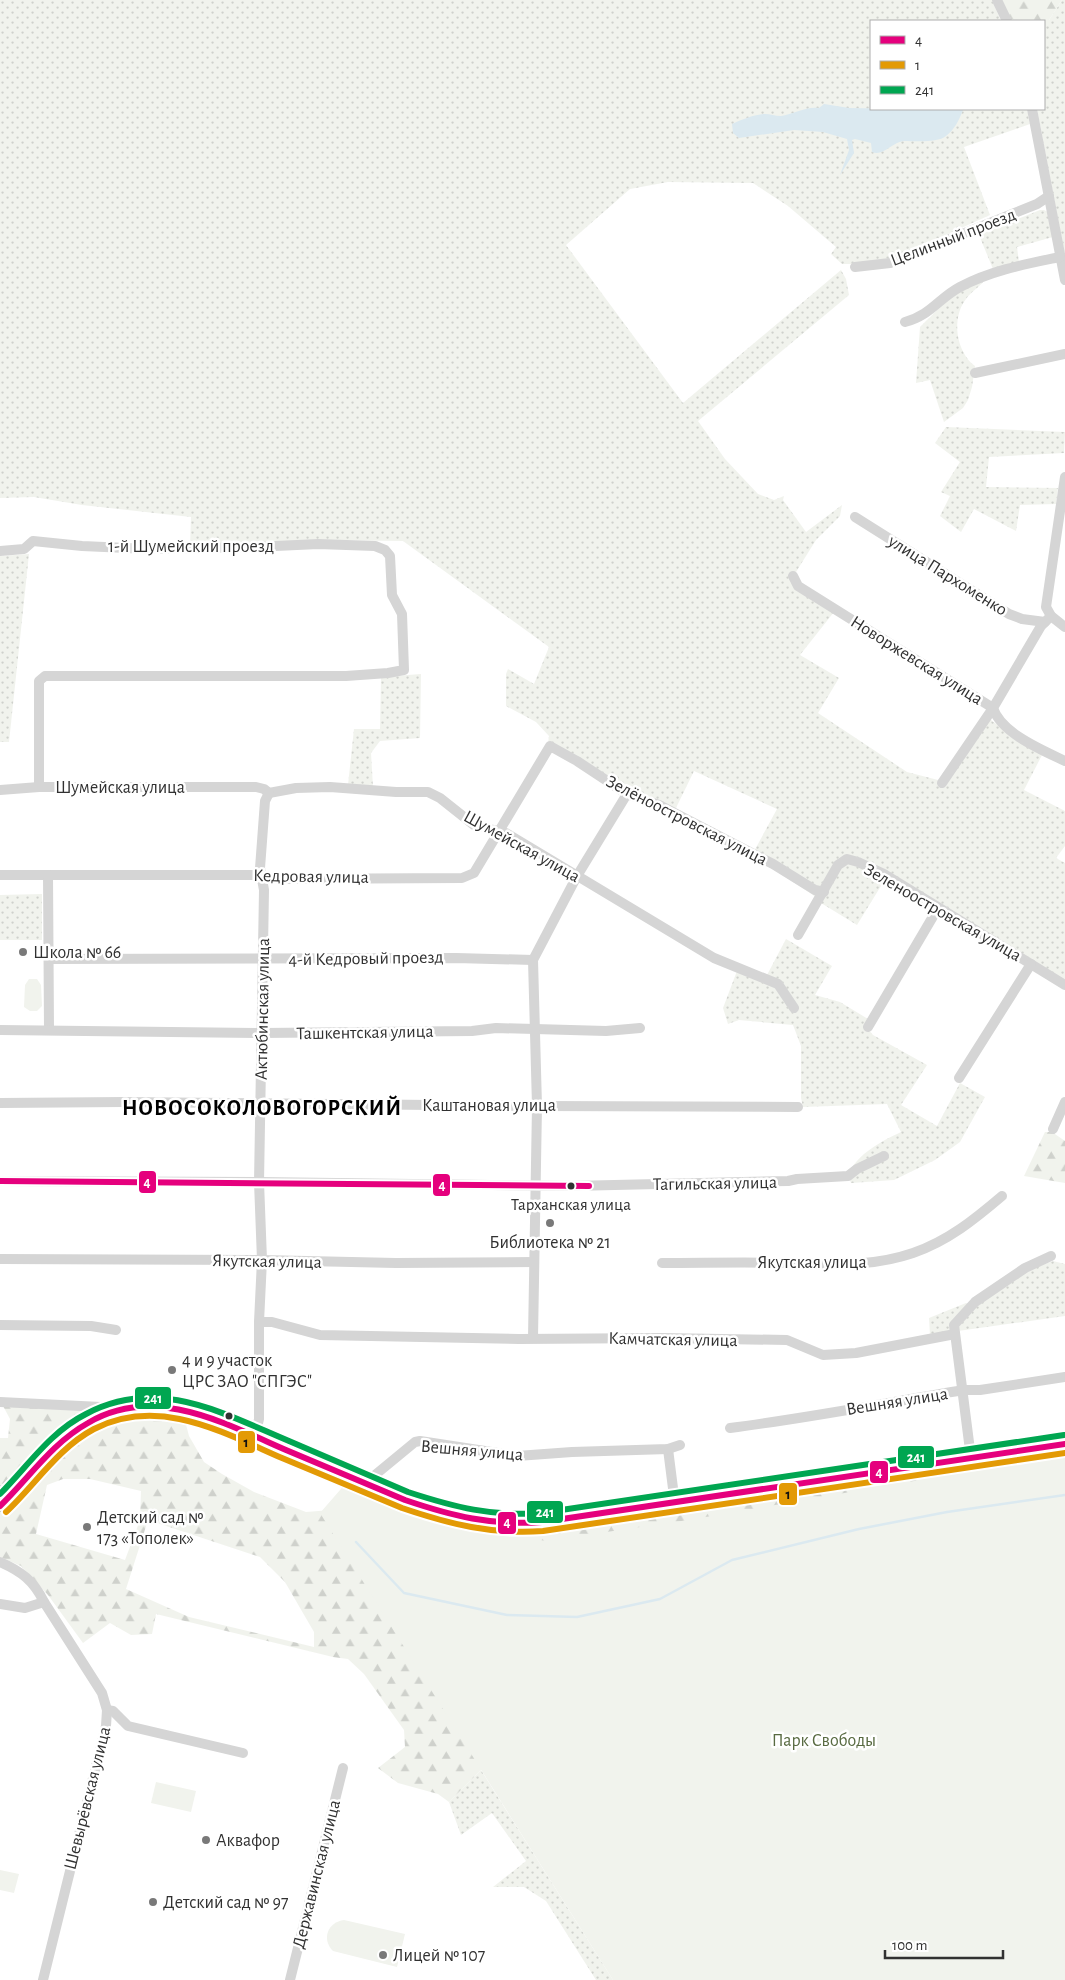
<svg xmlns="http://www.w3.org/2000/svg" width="1065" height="1980" font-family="'Alegreya Sans',sans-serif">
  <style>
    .grass { fill: url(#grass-dots) }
    .forest { fill: url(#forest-firs); fill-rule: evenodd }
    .park { fill: #f1f3ed }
    .water { fill: #dbe9f0 }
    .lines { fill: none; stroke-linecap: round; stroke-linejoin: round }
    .stream { stroke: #dbe9f0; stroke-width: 2.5 }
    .minor { stroke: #d5d5d5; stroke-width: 10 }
    .major { stroke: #c9c9c9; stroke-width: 12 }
    .bus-1-casing { stroke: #fff; stroke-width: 10 }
    .bus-2-casing { stroke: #fff; stroke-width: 10 }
    .bus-3-casing { stroke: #fff; stroke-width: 10 }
    .bus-1 { stroke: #e5007d; stroke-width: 6 }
    .bus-2 { stroke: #e39a05; stroke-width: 6 }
    .bus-3 { stroke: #00a651; stroke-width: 6 }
    .poi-dot { fill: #797979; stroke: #fff; stroke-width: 2 }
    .bus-dot { fill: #313131; stroke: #fff; stroke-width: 2 }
    .labels { text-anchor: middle; stroke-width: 5; stroke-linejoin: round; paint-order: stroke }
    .bus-label { font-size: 17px; fill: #313131; stroke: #fff }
    .street-label { font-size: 18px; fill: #313131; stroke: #fff }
    .poi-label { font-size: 18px; fill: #313131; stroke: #fff; text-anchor: start }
    .park-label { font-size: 18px; fill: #586a41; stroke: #fff }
    .district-label { font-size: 22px; font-weight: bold; letter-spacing: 1px; fill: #000; stroke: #fff }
    .line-badge { stroke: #fff; stroke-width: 2 }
    .badge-label { font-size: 14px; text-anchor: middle; font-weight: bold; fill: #fff }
    .pale-badge-label { font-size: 14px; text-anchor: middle; font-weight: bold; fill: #111 }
  </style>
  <defs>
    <pattern id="grass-dots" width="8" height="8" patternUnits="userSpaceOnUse" patternTransform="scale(1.25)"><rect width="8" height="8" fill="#f1f3ed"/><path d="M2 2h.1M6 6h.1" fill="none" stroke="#cfd1cc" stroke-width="1.8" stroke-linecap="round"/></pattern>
    <pattern id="forest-firs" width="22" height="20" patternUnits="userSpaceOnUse" patternTransform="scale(1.25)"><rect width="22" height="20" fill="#f1f3ed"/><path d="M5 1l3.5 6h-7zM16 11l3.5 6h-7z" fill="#cfd1cc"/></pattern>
  </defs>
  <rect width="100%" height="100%" fill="#fff"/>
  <g class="grass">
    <path d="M0,0H992L1001,21H871V109H1027L1030,124L964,147L990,215L893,259L867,264H842L831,254L836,247L788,206L753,183L668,182L630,189L566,245L683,403L841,270L846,279L849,295L698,421L725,459L758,494L774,500L784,496L783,500L806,532L842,505L840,516L816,540L796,572V580L834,612L800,655L839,678L818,713L907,772L938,780L987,714L992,721L1042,755L1024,790L1065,811V846L1056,858L1065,863V982L895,878L884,881L857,925L821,903L813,895L752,855L777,809L694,771L674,812L631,796L548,744L549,736L536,722L506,706V674L508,669L534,684L549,647L403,541L318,540L190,546L191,517L82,505L34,497L0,498Z"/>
    <path d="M1062,0H1065V256L1037,109H1044V21H1012L1011,19L1049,20Z"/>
    <path d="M1040,210H1044L1048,212L1053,237L1017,247L1019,262L993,269L979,235Z"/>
    <path d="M983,282C978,288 970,293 966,299C951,318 956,352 975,366L972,387L968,400L963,408L944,422L930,380L916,383L920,327C938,310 958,286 983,282Z"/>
    <path d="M946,427L1065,432L1064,453L989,457L986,487L1058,488L1056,504L1020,505L1016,531L974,509L961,532L940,516L950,496L941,492L960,462L935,443Z"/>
    <path d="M29,554L9,742H0V556Z"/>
    <path d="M421,674L420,738L380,741L371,753L373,787L348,785L354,729H380L381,677Z"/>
    <path d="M42,894V940H0V895Z"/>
    <path d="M786,939L832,966L815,995L840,1002L868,1019L866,1027L873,1035L927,1065L901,1105L937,1126L960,1083L985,1097L960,1142L935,1160L894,1180L851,1183L848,1174C859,1153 880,1142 901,1132L887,1104L803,1107L801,1098V1046L793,1025L739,1020L728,1024L723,1008L737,971L767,975Z"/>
    <path d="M1053,1261L1065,1264V1316L930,1335L929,1318L966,1303L975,1306L1025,1271Z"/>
    <path d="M481,1770L613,1980H596L546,1901L524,1887H493L526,1861L492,1813L461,1835L449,1802Z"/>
  </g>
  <g class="forest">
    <path d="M1002,0H1062L1049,20L1011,19Z"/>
    <path d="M1045,1132H1052L1065,1141V1183L1024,1176Z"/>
    <path d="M2,1404L104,1410L8,1490L0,1486V1438H8L10,1419Z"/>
    <path d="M138,1410L183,1413L189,1436L204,1462L222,1474L254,1492L306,1512L331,1510L436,1530L516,1532L753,1501L1015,1456L1065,1449V1547L481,1770L449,1802L438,1794L398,1783L378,1768L405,1747L404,1730L364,1674L348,1659L333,1657L156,1614L152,1634L131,1635L110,1623L83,1643L48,1595L21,1566L0,1557V1512L58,1449L100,1420ZM63,1479H90L141,1491L140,1520L125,1560L36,1534L47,1485ZM148,1520L260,1557L285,1582L314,1632V1647L189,1617L126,1589Z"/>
  </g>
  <g class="park">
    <path d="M29,979H37L41,985L42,1006L37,1011H30L24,1007L25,985Z"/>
    <path d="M1065,1455V1980H613L320,1513L347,1482L432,1515L545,1541L688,1520Z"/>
    <path d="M156,1782L196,1791L191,1812L151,1803Z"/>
    <path d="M0,1870L19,1874L14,1893L0,1890Z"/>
    <path d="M344,1920L405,1934L397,1967L333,1951C321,1939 328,1922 344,1920Z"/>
  </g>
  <path class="water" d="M824,104L849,108L963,110C959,120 955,129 946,136C938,143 915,141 904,141C892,142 883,157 872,152L871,143L855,139L852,140L854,153L840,175L849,150L847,139L823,132L794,130L739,138L733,133L732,124C741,120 755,114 765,114C770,114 775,116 781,116C793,114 807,106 819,108Z"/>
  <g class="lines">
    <path class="stream" d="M356,1542L404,1593L507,1615L577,1617L660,1599L732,1560L859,1529L947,1512L1065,1495"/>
    <g class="minor">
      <path d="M997,0L1007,21"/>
      <path d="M1032,109L1065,280"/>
      <path d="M855,267L890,263L1037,204L1049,196"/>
      <path d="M905,322C931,315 939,298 960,287C992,270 1026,264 1060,257"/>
      <path d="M975,373L1065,354"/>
      <path d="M1065,477L1046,607L1051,616L1065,627"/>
      <path d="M855,517L1009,614L1022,619L1045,622"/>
      <path d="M0,551L24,549L33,541L82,546L149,549L255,547L318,544L375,546L385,550L390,556L392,595L402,614L404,670L388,673L346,676H45L39,681V787"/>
      <path d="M793,576L798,586L993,708C1001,733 1042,750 1065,761"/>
      <path d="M942,783L993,708L1041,626L1051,616"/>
      <path d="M0,790L39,787H256L264,789L269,793L296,788L330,787L396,792H428L440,798L474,825L506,833L714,958L778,984L794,1008"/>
      <path d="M0,875H254L271,879L462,878L474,873L550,746L577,761L627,794L659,805L773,864L815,890L824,892"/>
      <path d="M48,875L49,1030"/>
      <path d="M798,935L838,865L847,859L858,862L884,874L1065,985"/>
      <path d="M49,959L456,958L533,960"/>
      <path d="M868,1027L938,908"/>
      <path d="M0,1030L262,1033L472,1031L496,1028L606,1031L640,1028"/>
      <path d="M959,1078L1031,964"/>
      <path d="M0,1103L123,1102L537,1106L798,1107"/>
      <path d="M1053,1129L1065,1102"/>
      <path d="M0,1181L259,1182L572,1186L788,1181L797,1179L848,1176L857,1169L884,1156"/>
      <path d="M0,1259L262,1260L396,1263L534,1262"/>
      <path d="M662,1263C704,1263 746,1262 788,1263C833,1263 869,1268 913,1253C948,1241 975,1219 1002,1196"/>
      <path d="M259,1322H272L320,1335L519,1339L664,1338L787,1340L823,1355L856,1353L955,1334"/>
      <path d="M0,1325L91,1326L116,1330"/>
      <path d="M533,1338L537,1106L533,960L577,876L627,794"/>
      <path d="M0,1402L101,1407L113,1412"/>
      <path d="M730,1428C808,1418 886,1403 964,1390H980L1065,1377"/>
      <path d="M255,1437L259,1419V1322L262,1260L259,1182L264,890L260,868L265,801L269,793"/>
      <path d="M668,1449L675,1504"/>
      <path d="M971,1458L954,1325L975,1302L1025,1268L1051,1256"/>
      <path d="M368,1483L375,1475L415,1442L420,1441L517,1456L572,1452L668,1449L680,1445"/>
      <path d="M0,1490L10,1497"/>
      <path d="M0,1562C21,1571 34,1581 44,1602L102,1693L107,1710L106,1726L43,1980"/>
      <path d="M0,1604L25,1608L44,1602"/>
      <path d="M107,1710L113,1711L128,1726L243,1753"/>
      <path d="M290,1980L343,1768"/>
    </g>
    <path class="major" d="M0,1506C20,1488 36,1465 55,1447C100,1405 144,1399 201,1414L405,1500L435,1510L478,1520L514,1524L542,1522L1065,1444"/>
    <defs>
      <g id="bus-1">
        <path d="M0,1181L589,1186"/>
        <path d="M0,1506C29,1478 52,1443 88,1423C154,1384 224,1423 286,1450C326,1467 365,1483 405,1500C452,1516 492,1526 542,1522L1065,1444"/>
      </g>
      <path id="bus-2" d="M6,1512C35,1485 58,1448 94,1429C159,1396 222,1432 282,1458C322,1475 362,1491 402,1508C449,1524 493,1535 543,1531L1065,1453"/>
      <path id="bus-3" d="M0,1494C28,1466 50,1432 86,1414C158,1376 222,1413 289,1441C328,1458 368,1475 408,1492C454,1507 493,1517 541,1513L1064,1435"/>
    </defs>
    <use href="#bus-1" class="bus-1-casing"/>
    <use href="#bus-2" class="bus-2-casing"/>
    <use href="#bus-3" class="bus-3-casing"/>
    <use href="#bus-1" class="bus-1"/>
    <use href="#bus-2" class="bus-2"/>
    <use href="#bus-3" class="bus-3"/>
  </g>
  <g class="poi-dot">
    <circle cx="23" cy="952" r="5"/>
    <circle cx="550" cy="1223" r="5"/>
    <circle cx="172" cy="1370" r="5"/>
    <circle cx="87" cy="1527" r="5"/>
    <circle cx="206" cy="1840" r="5"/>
    <circle cx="153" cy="1902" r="5"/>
    <circle cx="383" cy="1955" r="5"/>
  </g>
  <g class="bus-dot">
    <circle cx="571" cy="1186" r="4.5"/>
    <circle cx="229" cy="1416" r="4.5"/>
  </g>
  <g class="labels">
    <g class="bus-label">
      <text x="571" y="1210">Тарханская улица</text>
    </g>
    <g class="street-label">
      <text transform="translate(953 237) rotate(-21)" y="6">Целинный проезд</text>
      <text x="191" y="552">1-й Шумейский проезд</text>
      <text transform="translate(948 575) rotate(32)" y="6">улица Пархоменко</text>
      <text transform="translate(917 660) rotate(32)" y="6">Новоржевская улица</text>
      <text x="120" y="793">Шумейская улица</text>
      <text transform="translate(687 820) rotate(27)" y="6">Зелёноостровская улица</text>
      <text transform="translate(522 846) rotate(29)" y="6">Шумейская улица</text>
      <text transform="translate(311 876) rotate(1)" y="6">Кедровая улица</text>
      <text transform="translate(943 912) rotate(30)" y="6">Зеленоостровская улица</text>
      <text transform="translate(366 958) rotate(-1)" y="6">4-й Кедровый проезд</text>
      <text transform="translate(262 1009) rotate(-89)" y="6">Актюбинская улица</text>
      <text transform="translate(365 1032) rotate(-1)" y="6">Ташкентская улица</text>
      <text x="489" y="1111">Каштановая улица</text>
      <text transform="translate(715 1183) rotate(-1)" y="6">Тагильская улица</text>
      <text transform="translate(267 1261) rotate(1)" y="6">Якутская улица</text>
      <text x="812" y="1268">Якутская улица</text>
      <text transform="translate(673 1339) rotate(1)" y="6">Камчатская улица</text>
      <text transform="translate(897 1401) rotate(-9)" y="6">Вешняя улица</text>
      <text transform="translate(472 1450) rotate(5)" y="6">Вешняя улица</text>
      <text transform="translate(87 1798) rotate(-76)" y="6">Шевырёвская улица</text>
      <text transform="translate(316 1874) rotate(-76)" y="6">Державинская улица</text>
    </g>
    <g class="poi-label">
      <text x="33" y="958">Школа № 66</text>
      <text x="550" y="1248" text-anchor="middle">Библиотека № 21</text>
      <text x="182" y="1366">4 и 9 участок<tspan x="182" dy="21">ЦРС ЗАО "СПГЭС"</tspan></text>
      <text x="97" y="1523">Детский сад №<tspan x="97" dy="21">173 «Тополек»</tspan></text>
      <text x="216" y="1846">Аквафор</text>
      <text x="163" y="1908">Детский сад № 97</text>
      <text x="393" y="1961">Лицей № 107</text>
    </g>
    <g class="park-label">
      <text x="824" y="1746">Парк Свободы</text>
    </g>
    <g class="district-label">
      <text x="262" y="1115">НОВОСОКОЛОВОГОРСКИЙ</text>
    </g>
  </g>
  <g class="line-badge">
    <rect x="138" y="1170" width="19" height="24" rx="5" fill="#e5007d"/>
    <rect x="432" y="1173" width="19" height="24" rx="5" fill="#e5007d"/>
    <rect x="134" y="1386" width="38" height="24" rx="5" fill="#00a651"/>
    <rect x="237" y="1430" width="19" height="24" rx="5" fill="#e39a05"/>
    <rect x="897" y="1445" width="38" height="24" rx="5" fill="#00a651"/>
    <rect x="869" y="1460" width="20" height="24" rx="5" fill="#e5007d"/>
    <rect x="778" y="1482" width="20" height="24" rx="5" fill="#e39a05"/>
    <rect x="526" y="1500" width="38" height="24" rx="5" fill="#00a651"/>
    <rect x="497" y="1511" width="20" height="24" rx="5" fill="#e5007d"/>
  </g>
  <g class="badge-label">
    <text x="147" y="1187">4</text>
    <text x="442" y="1190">4</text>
    <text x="153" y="1403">241</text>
    <text x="916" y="1462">241</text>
    <text x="879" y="1477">4</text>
    <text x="545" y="1517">241</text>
    <text x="507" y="1527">4</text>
  </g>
  <g class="pale-badge-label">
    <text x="246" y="1447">1</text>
    <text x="788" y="1499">1</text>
  </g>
  <rect x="870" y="20" width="175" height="90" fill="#ffffff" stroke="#adadad"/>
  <rect x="880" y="36" width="25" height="8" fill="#e5007d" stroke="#adadad"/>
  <text x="915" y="45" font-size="15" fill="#313131">4</text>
  <rect x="880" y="61" width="25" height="8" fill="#e39a05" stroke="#adadad"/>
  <text x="915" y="70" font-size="15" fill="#313131">1</text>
  <rect x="880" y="86" width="25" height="8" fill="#00a651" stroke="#adadad"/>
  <text x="915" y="95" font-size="15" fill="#313131">241</text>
  <path d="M885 1950v8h118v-8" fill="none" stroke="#313131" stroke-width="2.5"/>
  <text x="892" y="1950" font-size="15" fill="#313131" stroke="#ffffff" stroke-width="4" paint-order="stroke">100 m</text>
</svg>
